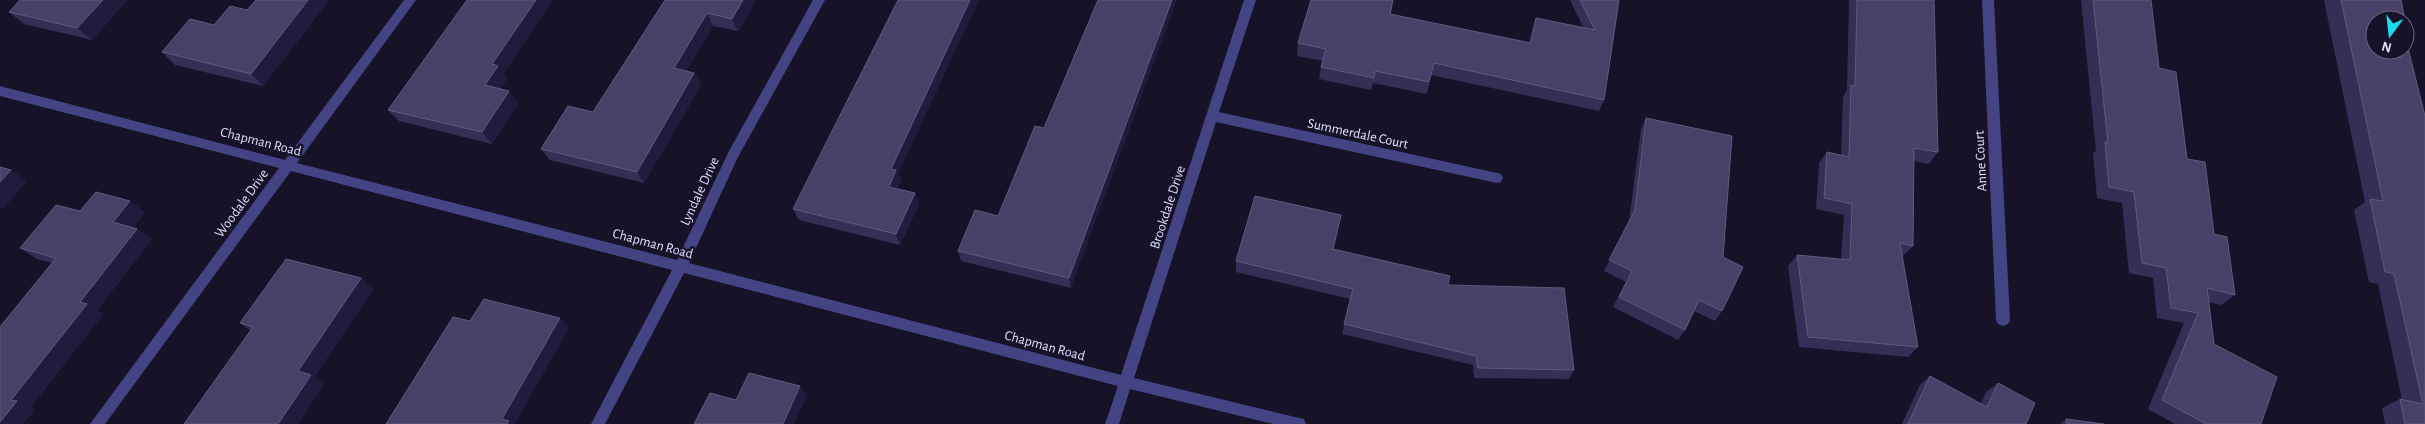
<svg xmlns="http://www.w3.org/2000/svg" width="2425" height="424" font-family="'Alegreya Sans',sans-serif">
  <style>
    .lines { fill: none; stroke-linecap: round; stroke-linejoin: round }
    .minor { fill: #444384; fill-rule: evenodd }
    .wall { fill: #352e55 }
    .shaded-wall { fill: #211b3c }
    .building { fill: #474167; stroke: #605a7e }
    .labels { text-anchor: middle; stroke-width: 5; stroke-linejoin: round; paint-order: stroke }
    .street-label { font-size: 14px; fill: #e1defc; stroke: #161329 }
  </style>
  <rect width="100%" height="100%" fill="#161329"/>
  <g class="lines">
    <g class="minor">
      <path d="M404,0H416L297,163L677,260L729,151L813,0H825L738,157L689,263L1121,375L1244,0H1256L1219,112L1497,173L1501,174L1503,178L1501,182L1497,183L1216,122L1134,378L1299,418L1304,419L1306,424H1273L1130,389L1119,424H1105L1118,386L684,273L605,424H591L672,270L291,171L105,424H90L279,168L0,96V86L285,160Z"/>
      <path d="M1982,0H1994L2010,320L2008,324L2003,326L1998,324L1996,320Z"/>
    </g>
  </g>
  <g class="wall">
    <path d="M127,0L92,40L24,24L9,12Z"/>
    <path d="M256,0H329L263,86L175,65L162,52L214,25L247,10Z"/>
    <path d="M665,0H756L738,31L713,26L686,71L694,73L701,85L644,183L550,160L541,149L593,112Z"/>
    <path d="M1570,0H1619L1604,100L1599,111L1431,75L1427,94L1373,83L1371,90L1319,79L1321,67L1323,61L1297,56L1298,43L1392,8L1391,14L1529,43L1532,30L1536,18L1583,27Z"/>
    <path d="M1849,0H1934L1938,152L1929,164L1914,161L1913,246L1903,256H1902L1918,347L1908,357L1799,347L1788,266L1797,255L1841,259L1844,215L1816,209L1819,163L1827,152L1841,155L1843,97L1847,90Z"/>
    <path d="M2081,0H2151L2159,68L2187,159L2214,234L2235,295L2221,305L2209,302L2214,344L2261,424H2175L2148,409L2184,323L2157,318L2153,278L2129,273L2122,203L2097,198L2093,153L2096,151Z"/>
    <path d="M2324,0H2401L2375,20L2425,424H2385L2382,408L2400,399L2402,400L2378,284L2369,282L2354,210L2365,202Z"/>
    <path d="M504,73L507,78L500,89L518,103L492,144L399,121L388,110Z"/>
    <path d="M1646,118L1723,257L1722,311L1715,321L1694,311L1685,330L1678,340L1613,307L1626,282L1604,271L1629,221L1641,129Z"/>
    <path d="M1044,128L1071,288L961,261L958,251L998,216Z"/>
    <path d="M898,174L901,181L897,189L915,193L919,204L900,245L799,220L793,209Z"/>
    <path d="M80,211L145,212L133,227L137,229L152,239L97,310L103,314L30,408L34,410L23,424H0L52,263L37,259L20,248Z"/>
    <path d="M1339,226L1334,249L1448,285L1574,370L1569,379L1474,378L1473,365L1342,334L1350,299L1236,272V261Z"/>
    <path d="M361,278L373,289L314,377L324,384L298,424H184L251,331L240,323Z"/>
    <path d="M1930,376L1981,404L1986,392L1998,383L2026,424H1902L1920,385Z"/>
    <path d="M2066,419L2104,424H2060Z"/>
  </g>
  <g class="shaded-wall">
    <path d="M103,0H127L92,40L77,28Z"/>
    <path d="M308,0H329L263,86L251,74Z"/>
    <path d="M536,0H553L504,73L507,78L494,97L485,85L492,64Z"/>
    <path d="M743,0H756L738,31L732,19Z"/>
    <path d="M970,0H979L898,174L901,181L893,198L889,187L891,169Z"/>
    <path d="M1172,0H1177L1071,288L1069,278Z"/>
    <path d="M707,13L713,26L681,80L674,68Z"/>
    <path d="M694,73L701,85L644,183L637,172Z"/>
    <path d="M509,91L518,103L492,144L482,132Z"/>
    <path d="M11,170L27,181L3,209L0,207V182Z"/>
    <path d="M915,193L919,204L900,245L896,234Z"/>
    <path d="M130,201L145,212L128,233L113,222Z"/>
    <path d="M1341,215L1339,226L1331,259L1333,249Z"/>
    <path d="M137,229L152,239L97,310L103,314L30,408L34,410L23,424H0V422L11,400L80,302Z"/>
    <path d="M361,278L373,289L314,377L324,384L298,424H278L298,371Z"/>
    <path d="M560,318L569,328L515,424H507L502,419Z"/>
    <path d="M800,386L807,396L794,424H783Z"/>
  </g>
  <g class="building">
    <path d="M20,0H103L77,28L9,12Z"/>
    <path d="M256,0H308L251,74L162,52L190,19L214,25L230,6L247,10Z"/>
    <path d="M467,0H536L492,64L498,66L485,85L509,91L482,132L388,110Z"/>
    <path d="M665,0H743L732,19L707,13L674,68L694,73L637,172L541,149L568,106L593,112Z"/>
    <path d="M898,0H970L891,169L896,170L889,187L915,193L896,234L793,209Z"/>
    <path d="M1098,0H1172L1069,278L958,251L975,210L998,216L1035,126L1044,128Z"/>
    <path d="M1311,0H1393L1390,14L1531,43L1536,18L1595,30L1580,0H1619L1604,100L1434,63L1429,82L1375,71L1374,78L1321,67L1326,49L1298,43Z"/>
    <path d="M1857,0H1934L1938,152L1914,148L1913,246L1900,243L1918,347L1808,337L1797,255L1850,260L1852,204L1824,198L1827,152L1849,157L1851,85L1855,86Z"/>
    <path d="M2093,0H2151L2159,68L2176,72L2187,159L2205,162L2214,234L2227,237L2235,295L2207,288L2214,344L2277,377L2261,424H2206L2162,400L2198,313L2171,308L2166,268L2142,263L2134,192L2109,187L2105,142L2108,143Z"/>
    <path d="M2341,0H2401L2405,20H2375V50H2405V36L2425,116V424H2405L2400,399L2423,404L2394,274L2385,272L2370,199L2383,201Z"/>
    <path d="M1646,118L1732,136L1723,257L1743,267L1722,311L1699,300L1685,330L1619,297L1632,271L1609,260L1635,210Z"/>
    <path d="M0,167L11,170L0,182Z"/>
    <path d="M96,192L130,201L113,222L137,229L80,302L87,304L11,400L17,401L0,422V327L56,258L20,248L56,205L80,211Z"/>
    <path d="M1255,196L1341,215L1333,249L1450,276L1448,285L1564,288L1574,370L1478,368L1476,356L1344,324L1353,289L1236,261Z"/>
    <path d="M286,259L361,278L298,371L311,375L278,424H184L253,327L240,323Z"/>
    <path d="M484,299L560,318L502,419L509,421L507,424H386L453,317L470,321Z"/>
    <path d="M749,373L800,386L783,424H694L710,393L736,400Z"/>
    <path d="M1930,376L1987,407L1998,383L2035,403L2026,424H1908Z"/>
    <path d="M2066,419L2104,424H2067Z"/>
  </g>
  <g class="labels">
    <g class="street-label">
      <text transform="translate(1358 133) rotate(12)" y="5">Summerdale Court</text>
      <text transform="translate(261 141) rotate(14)" y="5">Chapman Road</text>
      <text transform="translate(1980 161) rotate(-93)" y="5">Anne Court</text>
      <text transform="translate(699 191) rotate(-65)" y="5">Lyndale Drive</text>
      <text transform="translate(241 203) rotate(-54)" y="5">Woodale Drive</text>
      <text transform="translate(1167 207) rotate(-72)" y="5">Brookdale Drive</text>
      <text transform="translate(653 243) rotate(15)" y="5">Chapman Road</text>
      <text transform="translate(1045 345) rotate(15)" y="5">Chapman Road</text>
    </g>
  </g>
  <g transform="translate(2390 35) rotate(195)"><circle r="24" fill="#161329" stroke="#67647d"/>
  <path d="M0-4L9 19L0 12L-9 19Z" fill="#1cdbea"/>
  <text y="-8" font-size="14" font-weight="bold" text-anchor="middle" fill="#e1defc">N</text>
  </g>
</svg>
